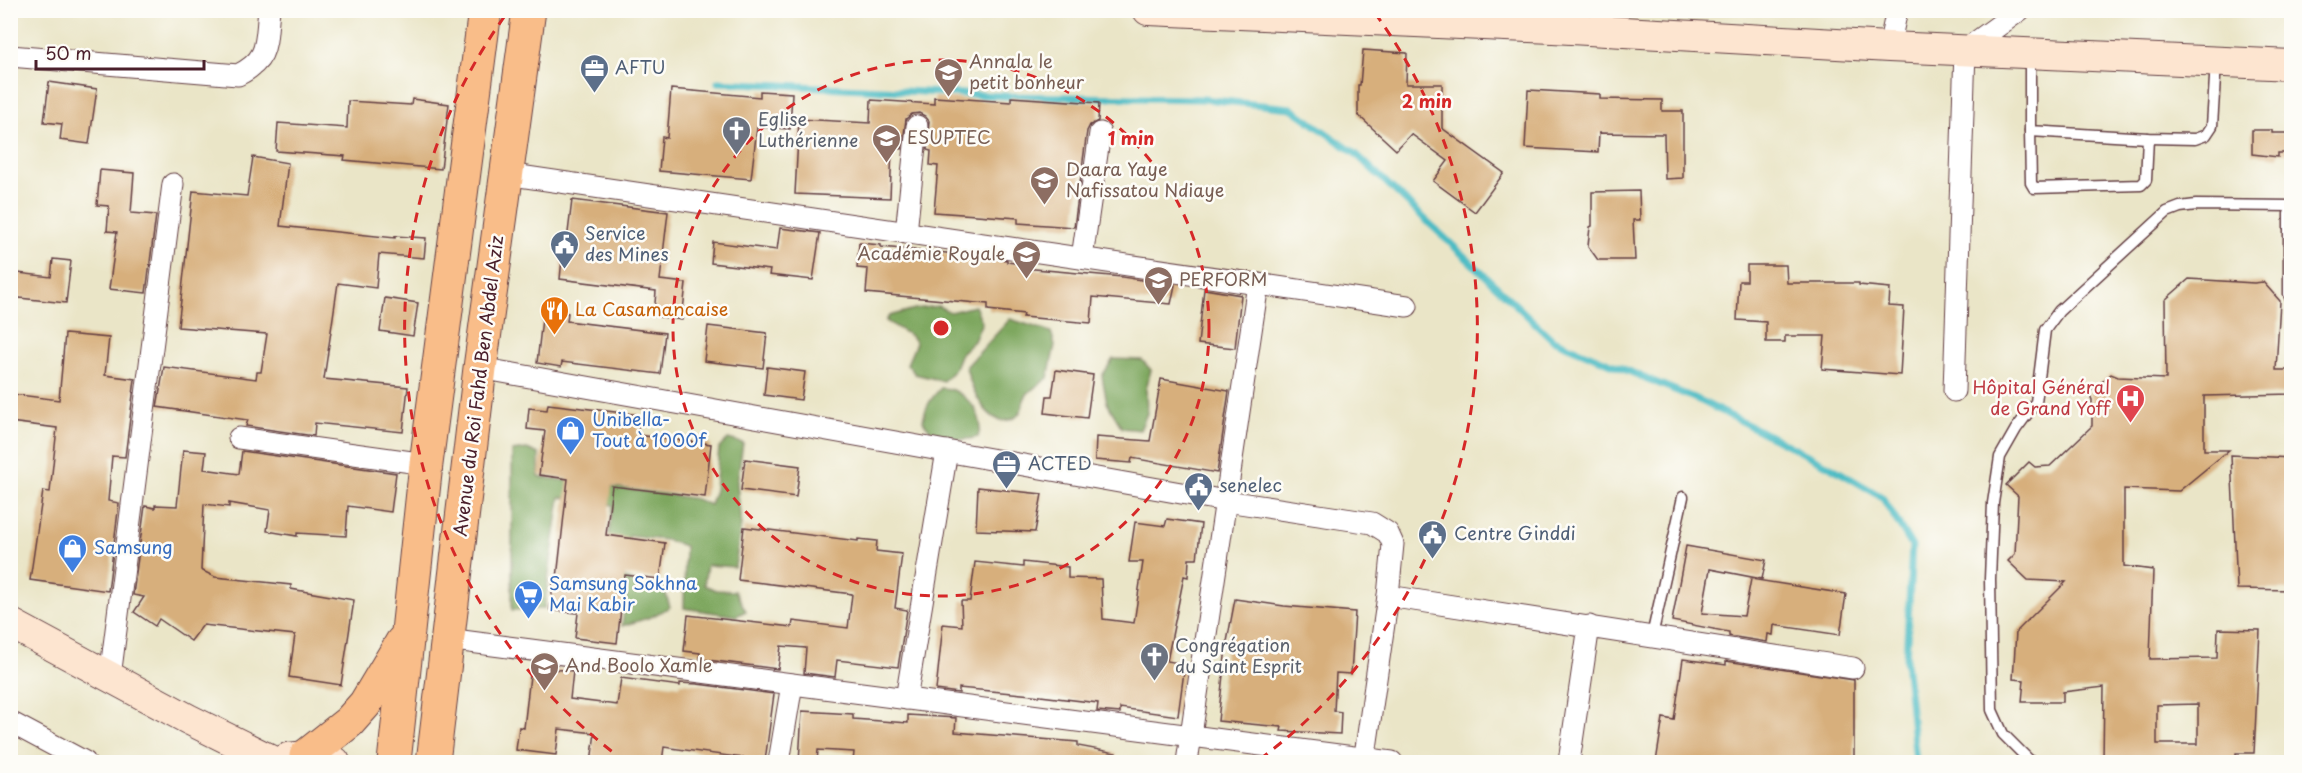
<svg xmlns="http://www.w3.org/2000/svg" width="2302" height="773" font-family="'Playpen Sans',sans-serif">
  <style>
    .forest { fill: #7ea75f; stroke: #646345; stroke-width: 1.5 }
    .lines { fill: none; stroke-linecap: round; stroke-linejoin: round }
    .stream { stroke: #4ebcc4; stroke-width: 7 }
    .building { fill: #d7af7c; fill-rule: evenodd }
    .lane-casing { stroke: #623d42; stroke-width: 13 }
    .street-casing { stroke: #623d42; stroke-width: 23 }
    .secondary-casing { stroke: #623d42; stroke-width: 32 }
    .primary-casing { stroke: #623d42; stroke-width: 35 }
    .lane { stroke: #fff; stroke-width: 10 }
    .street { stroke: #fff; stroke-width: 21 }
    .secondary { stroke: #fde5d0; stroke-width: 30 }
    .primary { stroke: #f9bd89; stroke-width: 33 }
    .ring { fill: none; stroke: #d62828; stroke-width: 3; stroke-dasharray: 10 8 }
    .labels { text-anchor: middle; stroke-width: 5; stroke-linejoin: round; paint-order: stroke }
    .education-label { font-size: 18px; fill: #785e54; stroke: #fdfcf7; text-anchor: start }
    .service-label { font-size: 18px; fill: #4e5e75; stroke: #fdfcf7; text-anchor: start }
    .worship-label { font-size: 18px; fill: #5b616d; stroke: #fdfcf7; text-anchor: start }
    .food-label { font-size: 18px; fill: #c56008; stroke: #fdfcf7; text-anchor: start }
    .street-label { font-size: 18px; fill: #4a1f2b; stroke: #fdfcf7 }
    .health-label { font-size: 18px; fill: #be3a42; stroke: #fdfcf7; text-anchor: end }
    .shop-label { font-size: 18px; fill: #366cbe; stroke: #fdfcf7; text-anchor: start }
    .centre { fill: #d62828; stroke: #fdfcf7; stroke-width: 3 }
    .ring-label { font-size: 18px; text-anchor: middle; font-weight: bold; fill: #d62828; stroke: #fdfcf7; stroke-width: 5; stroke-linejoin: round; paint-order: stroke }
  </style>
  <rect width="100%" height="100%" fill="#fdfcf7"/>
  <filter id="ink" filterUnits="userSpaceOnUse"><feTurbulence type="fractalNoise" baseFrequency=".0167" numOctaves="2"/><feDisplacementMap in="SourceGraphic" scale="12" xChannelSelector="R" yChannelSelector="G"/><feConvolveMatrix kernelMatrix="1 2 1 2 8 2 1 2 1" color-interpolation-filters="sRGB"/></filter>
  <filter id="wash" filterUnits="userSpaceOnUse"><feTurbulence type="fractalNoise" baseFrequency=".008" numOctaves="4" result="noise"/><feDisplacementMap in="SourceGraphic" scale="24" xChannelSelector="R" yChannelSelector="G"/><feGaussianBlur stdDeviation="1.35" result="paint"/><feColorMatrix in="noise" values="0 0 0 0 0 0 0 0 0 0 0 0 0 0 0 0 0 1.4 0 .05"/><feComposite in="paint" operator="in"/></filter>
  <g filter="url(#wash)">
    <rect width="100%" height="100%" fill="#eae5c7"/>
    <g class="forest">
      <path d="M938,306L950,312L975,306L982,322L974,341L961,353L954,370L943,381L915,374L907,364L916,343L911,336L886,321L889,316L915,309Z"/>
      <path d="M1010,319L1051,332L1055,345L1048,378C1042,383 1029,390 1026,396C1021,403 1024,411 1016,417C989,434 970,386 966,367Z"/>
      <path d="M1113,359L1142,360L1151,370L1146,389L1147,413L1140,430L1122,428L1107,403L1102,376Z"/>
      <path d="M941,388C958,387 977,405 980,422C981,426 979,433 978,437C964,441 945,440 933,432C929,430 925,424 923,421C925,407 931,398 941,388Z"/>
      <path d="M728,439L743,443L737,483L741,525L735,567L707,565L704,585L716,590L735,591L746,611L736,616L684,608L685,546L666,540L629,536L623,576L634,583L638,592L659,585L665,591L670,607L651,617L622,626L626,596L621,592L601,587L613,505L560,497L544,609L512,610V451L527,449L539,454V477L671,495L696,499L710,505L715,490L719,448Z"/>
    </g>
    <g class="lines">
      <path class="stream" d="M718,82L1006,96L1203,99L1291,108L1356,154L1553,340L1701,401L1831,467L1882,497L1912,546L1906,660L1916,762"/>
    </g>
    <g id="blocks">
      <g class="building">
        <path d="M1363,50L1407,53L1406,84H1442V128L1504,173L1475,212L1433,181L1448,161L1411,134L1396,150L1358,115V85H1360Z"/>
        <path d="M49,82L97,89L89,144L60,140L62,124L44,122Z"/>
        <path d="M671,89L760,97V91L792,93L790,129L757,127L751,179L659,171L662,137L667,138Z"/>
        <path d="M1528,90L1600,94V99L1662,100V111H1683V178L1665,179L1664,134L1599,133L1598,152L1525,148Z"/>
        <path d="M934,97L1011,102V97L1099,103L1098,121L1090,125L1087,131L1074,227L1018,223V218L934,212L938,166L930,165L931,151L927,150L929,121L925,116L919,113L912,114L906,119L902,149L892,148L890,198L795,194L799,119L870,123L871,100L934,104Z"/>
        <path d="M412,99L449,104L441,169L344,160L345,156L276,151L278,123L347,128L348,101L411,105Z"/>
        <path d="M2252,130H2272V133H2292V153H2278V157L2252,154Z"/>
        <path d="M253,157L288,163L280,226L395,238V236L426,238L424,258L379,254L376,288L338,283L324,379L408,387L403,432L315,423L314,436L246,426L248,420L157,407L164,367L256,379L257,372H261L267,334L178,327L193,191L247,196Z"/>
        <path d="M100,170L134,173L131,213L156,215L146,293L109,289L117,232L107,231L109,206L97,205Z"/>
        <path d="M1639,191L1640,220H1633L1635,260H1598L1588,246L1590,227L1592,226V192Z"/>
        <path d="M572,200L668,212L660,280L686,283L682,320L654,316L656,291L560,279L563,249H566Z"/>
        <path d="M780,228L820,233L813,280L769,275L770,270L711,263L713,242L777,250Z"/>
        <path d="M859,243L881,245V247L969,255L1007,260V262L1024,264V268L1122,277L1175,285L1171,304L1093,297L1091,323L1023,317L1024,314L988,310V304L866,293L868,269L857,268Z"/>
        <path d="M53,259L71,261L66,303L10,297V272L51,277Z"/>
        <path d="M1747,265H1786L1787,283H1859V285L1890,288L1889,306L1904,307L1900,375L1822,369L1825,336H1785V342H1766V322L1737,320L1739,281H1747Z"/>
        <path d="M2189,279L2254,283L2263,282L2280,301L2276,370H2292V394L2204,396V450H2229L2179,491L2124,489V566L2153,570L2150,659L2217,658L2218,629L2260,630L2254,753H2236V762H2103L2104,687L2063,692V702H2022L2024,680L2013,679L2016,632L2066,582L2028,580L2008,561L2015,554L2018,496L2006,485L2029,462L2035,467L2050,466L2092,426V400L2089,393L2111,374L2118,377L2166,379L2165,300ZM2198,704V744H2157V705Z"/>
        <path d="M1204,289L1241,295L1235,348L1198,344Z"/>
        <path d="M385,298L418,303L413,336L380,331Z"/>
        <path d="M543,310L568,313L567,321L665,333L660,374L562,362L561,367L537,363Z"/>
        <path d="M708,326L767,333L763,368L704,361Z"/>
        <path d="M65,334L109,338L105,375L135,379L125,457L112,456L108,501L119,503L108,591L30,580L43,491L50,492L57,428L10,422L12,394L59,400Z"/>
        <path d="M767,367L805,372L801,400L764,395Z"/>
        <path d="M1056,370L1093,375L1087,418L1045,413L1047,396H1052Z"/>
        <path d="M1161,379L1229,391L1217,473L1132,458L1131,463L1095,460L1096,437L1150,441Z"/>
        <path d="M548,404L640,415L637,435L711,444L705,497L612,486L606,535L665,543L660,579L625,575L617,643L575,638L578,613L550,610L554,577L557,578L568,479L539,475L545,431L527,429L529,408L547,410Z"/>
        <path d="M183,450L206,452L204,469L239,474L242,451L396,473L391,512L348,506L346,536L297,533V536L267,531L270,510L229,503V507L204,504L201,570L215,577L291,585V589L354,600L341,685L289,677L295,635L203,625L191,641L159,619L155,626L134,612L144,597L133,595L145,506L155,508V505L177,506Z"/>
        <path d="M2231,455L2292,458V590L2237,589Z"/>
        <path d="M745,459L800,466L796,497L741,490Z"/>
        <path d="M978,487L1042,494L1035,532L976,530Z"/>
        <path d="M1167,519L1201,524L1197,559H1189L1188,577L1184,576L1167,661L1185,664L1178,716L1120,708V713L1097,711L1098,703L1032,695L959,688V693L936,690L943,624L962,626L961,601H970L975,562L1023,567V562L1068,567V578L1101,579L1103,619L1134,623L1143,562H1129L1135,522L1165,526Z"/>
        <path d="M744,527L858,541V539L877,541L876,551L902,554L895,608L907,610L898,667L837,660L835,677L804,673L806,648L781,646L778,669L700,659V653L684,651L688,615L792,627L793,621L848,628L852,594L738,580Z"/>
        <path d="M1686,546L1766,560L1762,579L1710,569L1702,613L1744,616L1751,579L1846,594L1840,635L1774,625L1773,635L1768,634L1767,642L1729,636V632L1672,621Z"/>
        <path d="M1235,599L1284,606L1355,612L1351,674L1336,673L1334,711L1341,712L1340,734L1281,731L1282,727L1218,721L1226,647Z"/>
        <path d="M1683,659L1726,665V661L1854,680V762H1656L1663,718L1674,720Z"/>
        <path d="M531,667L573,671L570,699L617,705L621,678L680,686V683L697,684L774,694L765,761L664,747L662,762H591L595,733L559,729L556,755L516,750L519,727L524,728Z"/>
        <path d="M802,711L853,714V719L908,723V715L956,718L955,732L1078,742V746L1116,753L1115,762H853L854,752L818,750L817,762H799Z"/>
      </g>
    </g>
  </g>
  <g filter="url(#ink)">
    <use href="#blocks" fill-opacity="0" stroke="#623d42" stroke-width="1.5"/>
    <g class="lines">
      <defs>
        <g id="lane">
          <path d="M2030,54V131L2148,138L2195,139L2206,135L2212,126L2216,62"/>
          <path d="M2030,131L2031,183L2034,188L2141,185L2146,180L2148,138"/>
          <path d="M2292,209L2289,214V294L2292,302"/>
          <path d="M1652,636L1683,497"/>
          <path d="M2031,762L2003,734L1992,710L1990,579L1993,503L2000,457L2016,429L2036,402L2045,330L2059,311L2167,212L2180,207L2196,205L2292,206"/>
        </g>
        <g id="street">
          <path d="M1889,47L1897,10"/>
          <path d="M10,56L238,75C270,59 265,43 269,10"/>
          <path d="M506,174L1407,306"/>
          <path d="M906,233L917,126"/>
          <path d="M1082,258L1100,133"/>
          <path d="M480,368L1226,501L1372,523L1388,533L1393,544L1388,596L1364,762"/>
          <path d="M1954,391L1965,50L2020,10"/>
          <path d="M239,438L426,464"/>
          <path d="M1388,596L1853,668"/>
          <path d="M447,639L1392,762"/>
          <path d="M110,677L173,184"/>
          <path d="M906,699L947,451"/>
          <path d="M10,722L85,762"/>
          <path d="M779,762L792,684"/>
          <path d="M1187,762L1258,284"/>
          <path d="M1569,762L1589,626"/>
        </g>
        <g id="secondary">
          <path d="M1148,10L1553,28L1889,47L2292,65"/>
          <path d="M10,623L188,719L275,762"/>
          <path d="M288,758L306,756L335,762"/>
        </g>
        <g id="primary">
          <path d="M306,756L349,722L365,704L402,642"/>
          <path d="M394,762L426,464L485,10"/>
          <path d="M433,762L480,368L529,10"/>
        </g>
      </defs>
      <use href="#lane" class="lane-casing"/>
      <use href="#street" class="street-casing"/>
      <use href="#secondary" class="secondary-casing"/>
      <use href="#primary" class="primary-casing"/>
      <use href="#lane" class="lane"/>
      <use href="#street" class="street"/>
      <use href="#secondary" class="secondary"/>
      <use href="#primary" class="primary"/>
    </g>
  </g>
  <g class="ring">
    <circle cx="941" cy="328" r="268"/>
    <path d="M626 762A536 536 0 0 1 507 13M1375 13A536 536 0 0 1 1256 762"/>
  </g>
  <defs>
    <symbol id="office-pin" viewBox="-11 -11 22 30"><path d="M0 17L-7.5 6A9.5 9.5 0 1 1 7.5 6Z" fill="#5c6f8a" stroke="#fdfcf7"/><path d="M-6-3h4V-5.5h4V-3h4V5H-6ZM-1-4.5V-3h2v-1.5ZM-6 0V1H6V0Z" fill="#fff"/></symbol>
    <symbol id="school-pin" viewBox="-11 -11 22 30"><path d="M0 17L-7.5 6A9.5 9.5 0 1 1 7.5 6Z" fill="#8d6e63" stroke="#fdfcf7"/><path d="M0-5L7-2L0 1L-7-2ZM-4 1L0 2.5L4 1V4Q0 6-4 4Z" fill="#fff"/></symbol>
    <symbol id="church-pin" viewBox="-11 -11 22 30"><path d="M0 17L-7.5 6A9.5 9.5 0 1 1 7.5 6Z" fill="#6b7280" stroke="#fdfcf7"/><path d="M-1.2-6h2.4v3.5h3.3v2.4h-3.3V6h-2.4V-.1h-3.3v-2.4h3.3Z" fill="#fff"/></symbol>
    <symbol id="university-pin" viewBox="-11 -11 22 30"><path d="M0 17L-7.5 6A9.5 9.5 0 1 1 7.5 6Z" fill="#8d6e63" stroke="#fdfcf7"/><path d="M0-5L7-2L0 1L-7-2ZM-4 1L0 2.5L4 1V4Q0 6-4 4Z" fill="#fff"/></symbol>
    <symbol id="civic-pin" viewBox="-11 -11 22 30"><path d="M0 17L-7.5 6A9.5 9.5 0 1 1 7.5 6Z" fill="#5c6f8a" stroke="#fdfcf7"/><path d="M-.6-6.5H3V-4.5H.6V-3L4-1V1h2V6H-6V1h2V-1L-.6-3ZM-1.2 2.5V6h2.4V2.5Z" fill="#fff"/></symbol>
    <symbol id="restaurant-pin" viewBox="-11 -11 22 30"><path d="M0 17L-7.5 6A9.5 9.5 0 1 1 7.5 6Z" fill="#e8710a" stroke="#fdfcf7"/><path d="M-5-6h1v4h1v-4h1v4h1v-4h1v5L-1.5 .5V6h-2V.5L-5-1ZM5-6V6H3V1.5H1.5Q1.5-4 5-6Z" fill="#fff"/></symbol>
    <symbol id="hospital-pin" viewBox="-11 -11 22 30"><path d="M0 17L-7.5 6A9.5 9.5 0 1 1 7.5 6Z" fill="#e0444e" stroke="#fdfcf7"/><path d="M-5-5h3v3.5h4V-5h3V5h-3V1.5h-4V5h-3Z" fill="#fff"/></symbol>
    <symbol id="shop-pin" viewBox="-11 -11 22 30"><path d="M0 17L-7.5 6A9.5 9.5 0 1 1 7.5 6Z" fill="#3f7fe0" stroke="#fdfcf7"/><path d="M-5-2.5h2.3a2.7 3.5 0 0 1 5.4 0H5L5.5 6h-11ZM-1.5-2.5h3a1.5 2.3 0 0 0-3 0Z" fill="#fff"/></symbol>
    <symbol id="supermarket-pin" viewBox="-11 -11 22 30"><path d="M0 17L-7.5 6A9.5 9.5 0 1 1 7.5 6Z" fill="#3f7fe0" stroke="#fdfcf7"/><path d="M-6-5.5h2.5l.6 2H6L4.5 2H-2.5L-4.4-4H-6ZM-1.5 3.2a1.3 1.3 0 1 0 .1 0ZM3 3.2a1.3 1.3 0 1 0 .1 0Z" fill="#fff"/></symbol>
  </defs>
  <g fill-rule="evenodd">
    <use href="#office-pin" x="578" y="52" width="33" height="45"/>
    <use href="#school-pin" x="932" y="56" width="33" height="45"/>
    <use href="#church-pin" x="720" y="114" width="33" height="45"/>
    <use href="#university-pin" x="870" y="122" width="33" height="45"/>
    <use href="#school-pin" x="1028" y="164" width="33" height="45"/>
    <use href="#civic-pin" x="548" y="228" width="33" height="45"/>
    <use href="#school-pin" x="1010" y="238" width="33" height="45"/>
    <use href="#university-pin" x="1142" y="264" width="33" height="45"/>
    <use href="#restaurant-pin" x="538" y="294" width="33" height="45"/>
    <use href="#hospital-pin" x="2114" y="382" width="33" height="45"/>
    <use href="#shop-pin" x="554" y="414" width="33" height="45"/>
    <use href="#office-pin" x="990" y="448" width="33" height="45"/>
    <use href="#civic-pin" x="1182" y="470" width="33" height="45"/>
    <use href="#civic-pin" x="1416" y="518" width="33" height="45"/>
    <use href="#shop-pin" x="56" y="532" width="33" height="45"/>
    <use href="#supermarket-pin" x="512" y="578" width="33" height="45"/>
    <use href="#church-pin" x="1138" y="640" width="33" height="45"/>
    <use href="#school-pin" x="528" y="650" width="33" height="45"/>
  </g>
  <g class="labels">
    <g class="education-label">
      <text x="969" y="68">Annala le<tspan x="969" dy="21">petit bonheur</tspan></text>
      <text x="907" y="144">ESUPTEC</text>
      <text x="1066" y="176">Daara Yaye<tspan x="1066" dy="21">Nafissatou Ndiaye</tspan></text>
      <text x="1005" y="260" text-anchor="end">Académie Royale</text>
      <text x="1179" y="286">PERFORM</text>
      <text x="565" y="672">And Boolo Xamle</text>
    </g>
    <g class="service-label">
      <text x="615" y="74">AFTU</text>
      <text x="585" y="240">Service<tspan x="585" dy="21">des Mines</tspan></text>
      <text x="1028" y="470">ACTED</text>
      <text x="1219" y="492">senelec</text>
      <text x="1454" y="540">Centre Ginddi</text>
    </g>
    <g class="worship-label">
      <text x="758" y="126">Eglise<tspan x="758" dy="21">Luthérienne</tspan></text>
      <text x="1175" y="652">Congrégation<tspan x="1175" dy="21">du Saint Esprit</tspan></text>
    </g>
    <g class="food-label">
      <text x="575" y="316">La Casamancaise</text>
    </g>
    <g class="street-label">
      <text transform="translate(479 386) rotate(-83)" y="6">Avenue du Roi Fahd Ben Abdel Aziz</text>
    </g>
    <g class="health-label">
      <text x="2110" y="394">Hôpital Général<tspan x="2110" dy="21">de Grand Yoff</tspan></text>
    </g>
    <g class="shop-label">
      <text x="592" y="426">Unibella-<tspan x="592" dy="21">Tout à 1000f</tspan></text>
      <text x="94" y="554">Samsung</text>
      <text x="549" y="590">Samsung Sokhna<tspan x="549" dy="21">Mai Kabir</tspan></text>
    </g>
  </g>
  <circle cx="941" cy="328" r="9" class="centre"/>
  <g class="ring-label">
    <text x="1427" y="108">2 min</text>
    <text x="1131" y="145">1 min</text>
  </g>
  <rect width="2302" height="773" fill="none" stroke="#fdfcf7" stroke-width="36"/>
  <path d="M36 60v9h168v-9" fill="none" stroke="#4a1f2b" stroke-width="3"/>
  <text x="45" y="60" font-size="18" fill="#4a1f2b" stroke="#fdfcf7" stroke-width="4.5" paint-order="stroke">50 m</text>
</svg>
